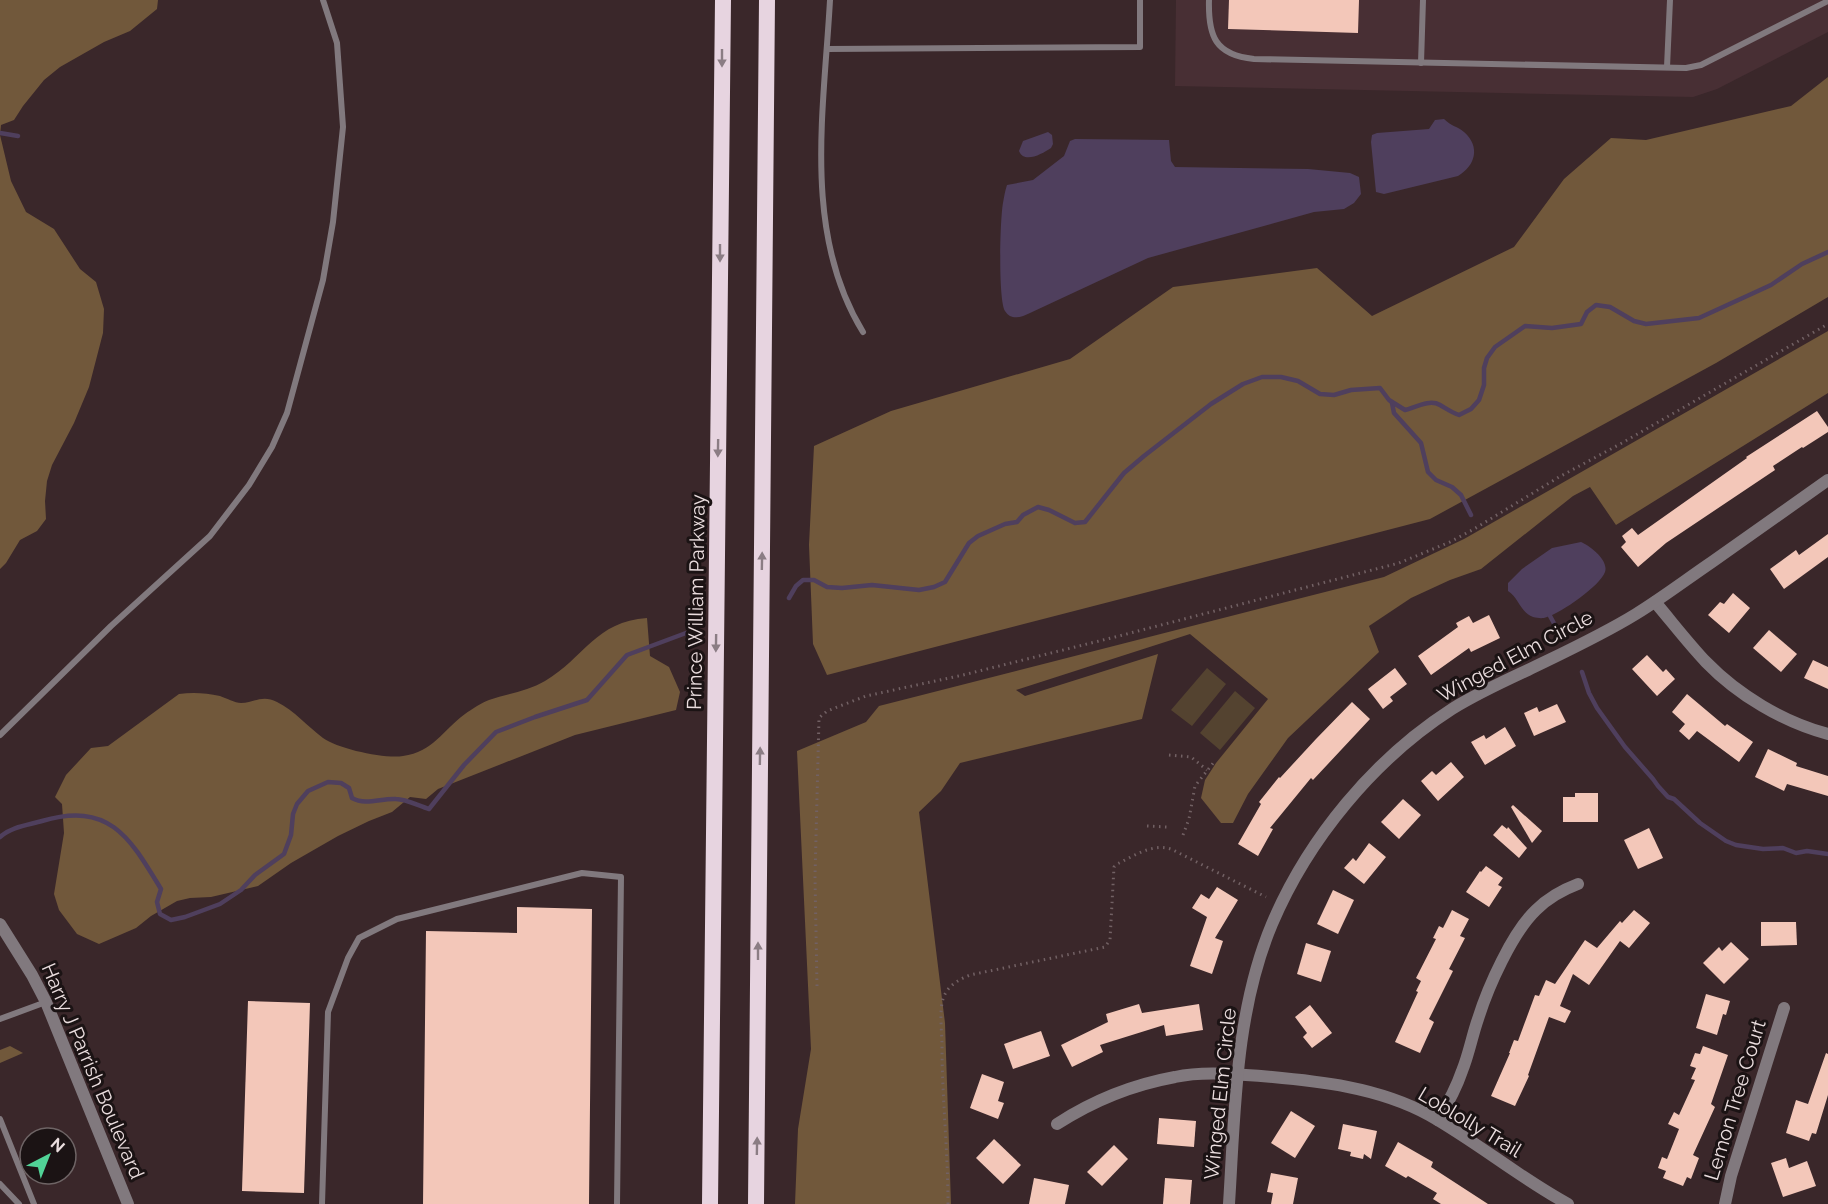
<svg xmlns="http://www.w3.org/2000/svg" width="1828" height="1204" font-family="Raleway,sans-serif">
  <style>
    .built { fill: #482f34 }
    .green { fill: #544330 }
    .forest { fill: #71583b }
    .water { fill: #4f3f5d }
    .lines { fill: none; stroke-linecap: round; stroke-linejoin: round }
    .stream { stroke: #4f3f5d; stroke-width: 4.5 }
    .building { fill: #f3c7b9 }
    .path { stroke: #726164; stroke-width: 3; stroke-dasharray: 1.5 4.5; stroke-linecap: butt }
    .service { stroke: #81797e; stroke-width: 6 }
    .minor { stroke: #81797e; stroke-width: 12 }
    .tertiary { stroke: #81797e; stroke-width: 12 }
    .trunk { stroke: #e7d4e0; stroke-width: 16 }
    .oneway { fill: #8b7d84 }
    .labels { text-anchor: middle; stroke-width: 6; stroke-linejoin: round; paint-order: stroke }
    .street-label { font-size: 20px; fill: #ebdedf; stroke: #1b1314 }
  </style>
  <rect width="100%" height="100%" fill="#3a272a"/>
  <path class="built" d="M1176,0H1828V32L1717,89L1693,97L1175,86Z"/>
  <g class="green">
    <path d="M1207,668L1226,684L1192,726L1171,710Z"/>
    <path d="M1235,691L1255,708L1220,750L1200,733Z"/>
  </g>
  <g class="forest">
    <path d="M0,0H158L157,9L130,31L104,42L60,67L44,80L23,106L14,120L1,125L0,135L11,181L26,212L54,229L80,269L96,282L104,309L103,333L89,387L74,423L52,465L47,481L45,501L46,519L37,531L20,540L6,563L0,569Z"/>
    <path d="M1828,77V297L1716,363L1430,519L827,675L813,644L809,545L814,446L891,411L1070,359L1173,287L1317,268L1372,316L1514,247L1564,179L1611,138L1646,140L1791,106Z"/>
    <path d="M1828,331V393L1616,525L1590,487L1573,496L1481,569L1450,580L1411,598L1369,626L1379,652L1288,738L1248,794L1233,823H1221L1201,798L1205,780L1216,763L1268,699L1190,634L1016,690L1025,696L1158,654L1142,719L960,763L941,791L919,812L945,1023L951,1204H795L798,1129L811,1049L797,751L866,722L879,706L1384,577L1464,539Z"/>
    <path d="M647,618L650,656L669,667L680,692L676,710L575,735L438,789L426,799L410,797L392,812L369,821L338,836L291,863L258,886L211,897L190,898L177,901L151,916L136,928L99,944L77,934L59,910L54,894L64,833L62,804L55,797L66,775L91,748L108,746L179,694C193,692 206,693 220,696C226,698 235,703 241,703C254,703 262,694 277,702C294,710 308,727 323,738C338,749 385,759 403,756C433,752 443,730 465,714C472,709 481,703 489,700C507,694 528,691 545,681C584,658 596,621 647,618Z"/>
    <path d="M10,1046L23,1053L0,1063V1050Z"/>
  </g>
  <g class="water">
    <path d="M1444,119C1452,127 1457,126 1464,132C1481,147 1475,166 1458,176L1384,194L1376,192L1371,142L1372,135L1377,133L1429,129L1435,120Z"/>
    <path d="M1048,132L1052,135L1053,144L1051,148C1042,154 1024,164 1019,151L1023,141Z"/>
    <path d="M1075,139L1169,140L1171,161L1175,167L1308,169L1350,173L1359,177L1361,194L1354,203L1344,209L1314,212L1148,258L1030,313C1022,317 1011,321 1005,311C998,299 1000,219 1003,203C1004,197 1005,191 1007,185L1033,180L1064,156L1070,141Z"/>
    <path d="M1581,542C1590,546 1609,560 1605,572C1600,586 1561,613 1547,617C1542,619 1538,618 1533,617C1520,612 1519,598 1508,591V583L1522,569L1552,548Z"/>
  </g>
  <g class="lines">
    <g class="stream">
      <path d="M0,133L18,136"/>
      <path d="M1392,403L1394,413L1421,443L1428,472L1436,480L1452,487L1461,495L1471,515"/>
      <path d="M789,598L796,586L803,580H814L827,587L842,588L872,585L919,590L934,587L945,582L969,543L978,536L1005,524L1017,522L1023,515L1038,507L1049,510L1075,523L1085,522L1124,473L1144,456L1211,404L1243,384L1262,377H1281L1298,381L1320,394L1334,395L1351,390L1380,388L1389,400L1405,410C1416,407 1430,399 1440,405C1447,409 1451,412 1459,415L1471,409L1479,400L1484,385V368L1487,358L1495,347L1525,326L1552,328L1581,324L1587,312L1596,305L1610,307L1634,321L1646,324L1699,318L1771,285L1802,264L1828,252"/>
      <path d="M1550,616L1556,627"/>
      <path d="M1582,672L1589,693L1597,708L1625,747L1653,779L1658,786L1668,797L1674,799L1700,823L1726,841L1736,845L1763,849L1783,848L1796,853L1807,851L1828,854"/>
      <path d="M0,837C11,827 28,825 42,821C110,801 130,838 161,889L157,902L160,914L171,920L185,917L220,904L241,890L255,875L284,854L291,835L293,814L297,804L308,791L328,782L341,783L349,788L352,798C366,806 381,798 396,799C406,799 419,806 429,809L464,765L496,732L535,717L587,700L627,655L686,633"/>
    </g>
  </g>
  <g class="building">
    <path d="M1229,0H1359L1358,33L1228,29Z"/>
    <path d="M1817,411L1828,427V432L1803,448L1802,447L1773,466L1775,470L1666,543L1638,567L1621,547L1626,542L1622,536L1632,528L1638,535L1747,458L1746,457Z"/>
    <path d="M1828,534V557L1784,589L1770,569L1796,550L1799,555Z"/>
    <path d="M1733,593L1750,608L1729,633L1708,615L1720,602L1724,604Z"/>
    <path d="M1489,615L1500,638L1471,652L1469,648L1431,675L1418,656L1458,627L1456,623L1469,616L1473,623Z"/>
    <path d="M1769,630L1797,654L1781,672L1753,648Z"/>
    <path d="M1647,655L1663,672L1666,669L1675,679L1657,696L1632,669Z"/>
    <path d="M1813,660L1828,667V689L1804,678Z"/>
    <path d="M1395,668L1407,684L1390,697L1393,701L1383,709L1368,689Z"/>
    <path d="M1687,694L1725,726L1727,724L1753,742L1739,762L1697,731L1689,740L1679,731L1685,724L1672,712Z"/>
    <path d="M1352,702L1370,719L1313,780L1311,778L1270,828L1273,829L1258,856L1238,844L1261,804L1259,802L1279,777L1280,778L1316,739Z"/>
    <path d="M1557,704L1566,722L1534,736L1524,713L1537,707L1539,712Z"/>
    <path d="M1505,727L1516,746L1485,765L1471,742L1484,735L1486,739Z"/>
    <path d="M1768,749L1797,763L1796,766L1828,776V796L1787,784L1784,791L1755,777Z"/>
    <path d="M1451,762L1464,777L1438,801L1421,781L1432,771L1436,775Z"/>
    <path d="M1575,793H1598V822H1563V797H1575Z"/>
    <path d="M1403,799L1421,815L1399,839L1381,822Z"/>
    <path d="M1513,805L1542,831L1532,843L1511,807Z"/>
    <path d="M1502,825L1507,829L1508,827L1527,848L1519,858L1493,835Z"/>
    <path d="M1649,828L1663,858L1638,869L1624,840Z"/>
    <path d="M1369,843L1386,857L1364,884L1344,868L1353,858L1356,861Z"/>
    <path d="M1486,866L1503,878L1498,885L1502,887L1489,907L1466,892L1480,871L1481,872Z"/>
    <path d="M1217,887L1238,900L1215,938L1223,941L1212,974L1190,966L1207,917L1192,908L1201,894L1209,899Z"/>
    <path d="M1333,890L1354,900L1338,934L1317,924Z"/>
    <path d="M517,907L592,909L589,1204H423L426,931L517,933Z"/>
    <path d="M1452,910L1469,919L1460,936L1465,938L1449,969L1453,971L1429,1019L1434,1022L1420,1053L1395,1042L1418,992L1416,991L1421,981L1416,978L1436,939L1433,938L1439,926L1443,928Z"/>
    <path d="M1634,910L1650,923L1629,948L1620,941L1589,985L1573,974L1560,1006L1571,1011L1565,1023L1549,1017L1528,1075L1529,1076L1515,1106L1491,1096L1510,1053H1509L1514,1040L1518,1041L1535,995L1539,996L1546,980L1555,984L1585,940L1597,948L1620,921L1622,923Z"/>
    <path d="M1761,922H1796L1797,945L1761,946Z"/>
    <path d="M1731,942L1749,959L1724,984L1703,963L1719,947L1722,951Z"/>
    <path d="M1306,943L1331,951L1321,982L1297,974Z"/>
    <path d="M1706,994L1730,1001L1726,1015L1723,1014L1717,1035L1696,1028Z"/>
    <path d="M248,1001L310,1003L304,1193L242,1191Z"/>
    <path d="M1139,1004L1142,1013L1199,1004L1203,1030L1166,1036L1164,1025L1100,1045L1103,1052L1072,1067L1061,1045L1108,1022L1106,1014Z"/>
    <path d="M1310,1005L1332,1033L1312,1048L1303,1037L1307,1033L1295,1017Z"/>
    <path d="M1041,1031L1050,1056L1013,1069L1004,1044Z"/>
    <path d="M1703,1046L1728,1055L1711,1104L1715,1107L1693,1155L1699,1158L1691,1179L1687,1177L1683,1186L1663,1178L1666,1171L1658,1168L1662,1157L1667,1159L1679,1129L1668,1124L1674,1112L1679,1115L1695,1080L1691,1079L1696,1068L1690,1066L1695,1053L1700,1054Z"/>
    <path d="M1826,1053L1828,1054V1095L1816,1134L1812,1133L1809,1141L1786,1133L1796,1100L1808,1104Z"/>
    <path d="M982,1074L1004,1082L998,1101L1004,1103L998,1119L970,1108Z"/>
    <path d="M1291,1111L1315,1126L1295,1158L1271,1143Z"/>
    <path d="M1159,1118L1196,1121L1194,1147L1157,1144Z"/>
    <path d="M1343,1124L1377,1131L1371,1159L1364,1154L1363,1159L1350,1156L1351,1152L1338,1149Z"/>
    <path d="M994,1139L1021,1165L1003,1184L976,1158Z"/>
    <path d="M1398,1142L1433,1162L1431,1167L1488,1204H1441L1433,1199L1437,1193L1408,1176L1406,1178L1385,1166Z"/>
    <path d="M1114,1145L1128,1159L1102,1186L1087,1172Z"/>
    <path d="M1786,1158L1789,1168L1807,1161L1816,1186L1783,1197L1771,1163Z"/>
    <path d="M1271,1173L1298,1178L1293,1204H1271L1273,1193L1267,1192Z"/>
    <path d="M1034,1178L1069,1185L1065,1204H1029Z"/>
    <path d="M1165,1178L1192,1180L1190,1204H1163Z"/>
  </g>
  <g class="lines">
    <g class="path">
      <path d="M1169,755L1191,757L1207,770"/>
      <path d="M1147,826L1167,827"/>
      <path d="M1183,835L1189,819L1195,786L1214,762"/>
      <path d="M817,986L815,877L819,718L827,711L866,696L963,675L1115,637L1399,563L1450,542L1474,529L1559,477L1622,443L1828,324"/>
      <path d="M948,1204C948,1151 942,1099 942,1046C942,1031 939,1013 943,999C947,986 958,980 970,975L1105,947L1110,940L1114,867L1117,864C1134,856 1152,843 1171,849L1266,897"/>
    </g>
    <g class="service">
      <path d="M830,0C824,110 802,233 863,332"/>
      <path d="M1209,0C1208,36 1215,55 1254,59L1686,68L1701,65L1828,1"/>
      <path d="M827,49L1140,47V0"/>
      <path d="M1421,63L1423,0"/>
      <path d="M1667,67L1670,0"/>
      <path d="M0,735L111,626L210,536L249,485L272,447L287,413L323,280L333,222L343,127L337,43L323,0"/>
      <path d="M0,1019L46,1002"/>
      <path d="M0,1119L34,1204"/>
      <path d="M0,1184L19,1204"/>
      <path d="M322,1204L328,1012L348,958L359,938L397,919L582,873L621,877L617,1204"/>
    </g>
    <g class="minor">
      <path d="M1655,602C1672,622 1688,643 1706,662C1738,695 1783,722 1828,734"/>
      <path d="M1438,1120C1447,1105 1456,1089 1462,1071C1469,1054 1472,1036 1478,1019C1488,987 1512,933 1536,910C1548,898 1562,890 1578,884"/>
      <path d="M1057,1124C1094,1100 1131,1085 1175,1077C1202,1071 1233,1074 1261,1076C1318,1081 1378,1087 1429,1115C1477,1142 1520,1178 1568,1204"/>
      <path d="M1229,1204C1235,1111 1235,1012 1272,924C1308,839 1374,759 1452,709C1476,694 1502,682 1528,670C1565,652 1602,635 1636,614C1662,598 1687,579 1712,562C1750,535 1789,508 1828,480"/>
      <path d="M1725,1204L1731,1176L1784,1008"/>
    </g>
    <path class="tertiary" d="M0,924L32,975L46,1002L128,1204"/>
    <g class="trunk">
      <path d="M710,1204L723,0"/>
      <path d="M756,1204L767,0"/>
    </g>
  </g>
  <defs><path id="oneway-solid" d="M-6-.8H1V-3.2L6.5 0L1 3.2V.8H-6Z" transform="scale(1.5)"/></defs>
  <g class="oneway">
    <use href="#oneway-solid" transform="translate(722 58) rotate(90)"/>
    <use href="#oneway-solid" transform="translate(720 253) rotate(90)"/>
    <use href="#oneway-solid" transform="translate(718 448) rotate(91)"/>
    <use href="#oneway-solid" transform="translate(762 561) rotate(-89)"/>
    <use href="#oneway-solid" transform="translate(716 643) rotate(91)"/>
    <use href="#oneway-solid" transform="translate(760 756) rotate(-89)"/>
    <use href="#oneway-solid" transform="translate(758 951) rotate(-90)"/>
    <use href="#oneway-solid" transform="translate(757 1146) rotate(-89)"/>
  </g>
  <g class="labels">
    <g class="street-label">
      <text transform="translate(696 602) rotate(-89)" y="7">Prince William Parkway</text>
      <text transform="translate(1515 656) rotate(-28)" y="7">Winged Elm Circle</text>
      <text transform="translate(93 1071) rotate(67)" y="7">Harry J Parrish Boulevard</text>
      <text transform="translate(1220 1094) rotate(-84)" y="7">Winged Elm Circle</text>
      <text transform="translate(1735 1100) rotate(-73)" y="7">Lemon Tree Court</text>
      <text transform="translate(1470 1122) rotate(31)" y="7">Loblolly Trail</text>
    </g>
  </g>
  <g transform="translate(48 1156) rotate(42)"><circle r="28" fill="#1b1314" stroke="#6e6465" stroke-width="1.5"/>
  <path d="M0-4.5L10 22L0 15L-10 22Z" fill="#51d397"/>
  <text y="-9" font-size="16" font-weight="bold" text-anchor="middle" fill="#ebdedf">N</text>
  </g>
</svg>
